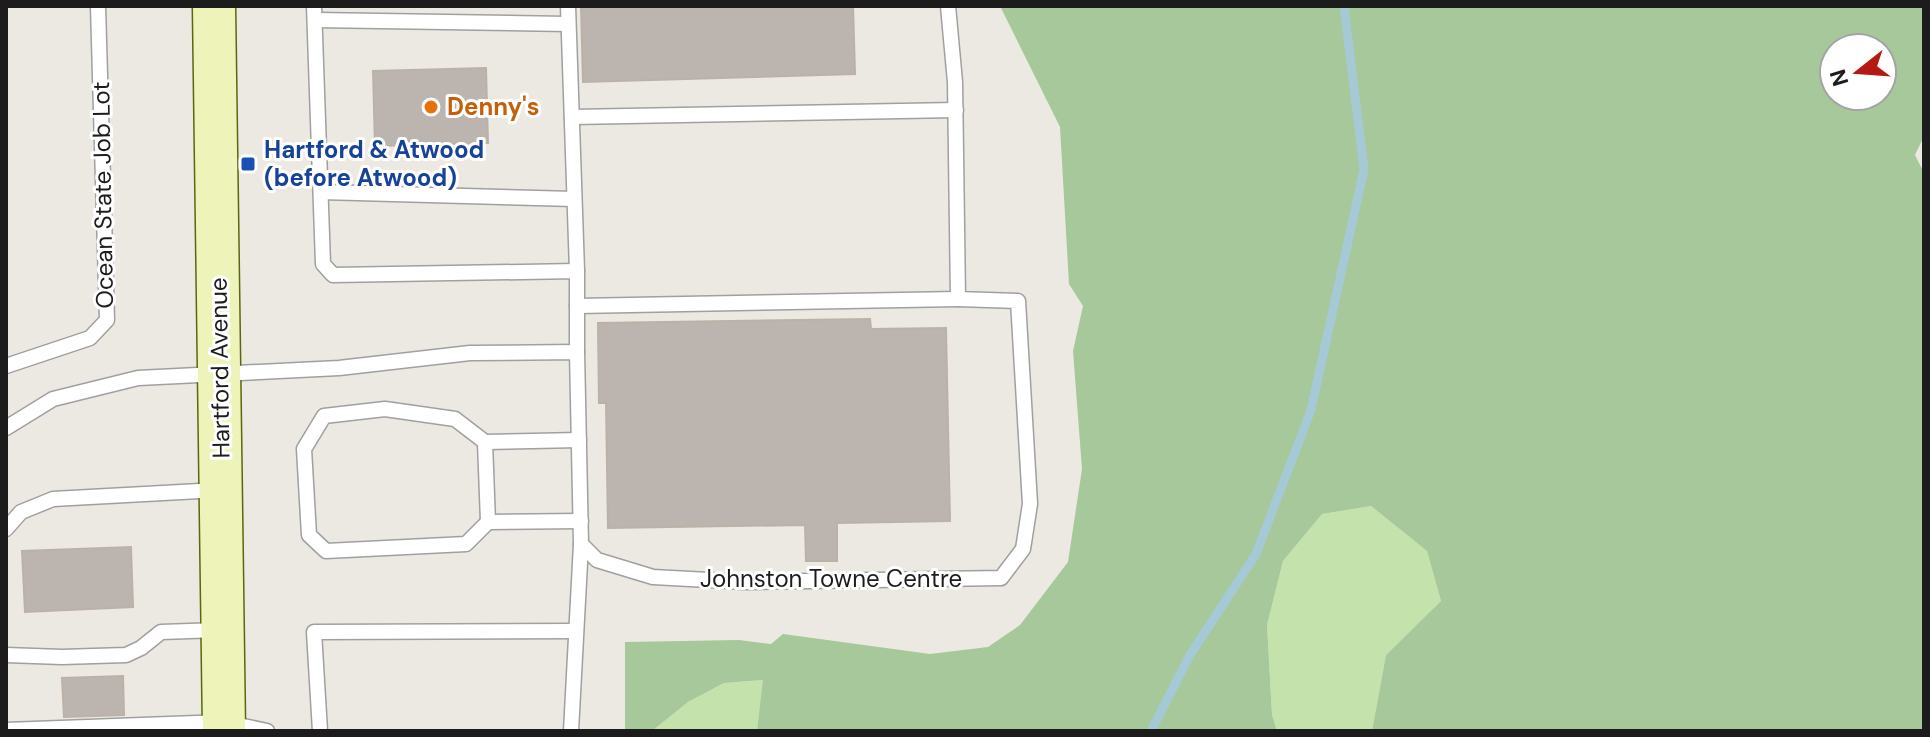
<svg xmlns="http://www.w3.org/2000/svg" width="1930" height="737" font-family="'DM Sans',sans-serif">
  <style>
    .grass { fill: #c4e3ac }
    .forest { fill: #a6c89a; fill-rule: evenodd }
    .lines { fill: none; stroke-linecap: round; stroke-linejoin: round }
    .stream { stroke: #a6c9d6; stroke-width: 9 }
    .building { fill: #bcb5af; stroke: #bcb1a6; stroke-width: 2 }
    .service-casing { stroke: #a0a0a0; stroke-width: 17 }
    .secondary-casing { stroke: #5a670e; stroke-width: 45 }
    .service { stroke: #fff; stroke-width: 14 }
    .secondary { stroke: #edf3b9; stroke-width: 42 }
    .food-dot { fill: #e8710a; stroke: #fff; stroke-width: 3 }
    .transit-dot { fill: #1a4fb4; stroke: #fff; stroke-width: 3 }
    .labels { text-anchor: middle; stroke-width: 6; stroke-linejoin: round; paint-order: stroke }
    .food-label { font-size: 24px; font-weight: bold; fill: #c56008; stroke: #fff; text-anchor: start }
    .transit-label { font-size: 24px; font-weight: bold; fill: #164399; stroke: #fff; text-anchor: start }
    .street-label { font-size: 24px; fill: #1c1c1c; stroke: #fff }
  </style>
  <rect width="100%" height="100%" fill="#ece9e2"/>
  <g class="grass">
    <path d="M1371,506L1427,551L1441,601L1386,655L1372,731H1277L1272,715L1267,625L1283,561L1322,514Z"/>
    <path d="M764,680L757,731H652L688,702L724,683Z"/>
  </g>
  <path class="forest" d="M1000,6H1924V136L1915,155L1924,173V731H1372L1386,655L1441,601L1427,551L1371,506L1322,514L1283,561L1267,625L1272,715L1277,731H757L763,680L724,683L688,702L652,731H625V642L739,640L771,644L783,634L930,654L988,647L1020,625L1068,562L1082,469L1073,351L1083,306L1069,284L1060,127ZM1834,48H1882V96H1834Z"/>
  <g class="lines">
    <path class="stream" d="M1151,731L1190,655L1256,554L1311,410L1364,169L1344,6"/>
  </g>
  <g class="building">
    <path d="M581,6H853L855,74L583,82Z"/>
    <path d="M486,68L488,143L375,146L373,71Z"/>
    <path d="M870,319L871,329L946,328L950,521L837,523V561H806L805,525L608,528L606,403H599L598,323Z"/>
    <path d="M131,547L133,607L25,612L22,551Z"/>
    <path d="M123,676L124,715L64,717L62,678Z"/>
  </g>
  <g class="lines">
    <defs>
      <g id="service">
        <path d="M314,6L323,264L333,275L577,271V352"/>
        <path d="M568,6L577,271"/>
        <path d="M315,20L568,24"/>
        <path d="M572,117L956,110"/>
        <path d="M321,192L574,199"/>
        <path d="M577,306L958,299"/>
        <path d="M6,366L90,338L107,320L98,6"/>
        <path d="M6,428L53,399L138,378L339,368L470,353L577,352L581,544L597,560L653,577L746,582L1001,578L1023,549L1030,504L1018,301L958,299L955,82L948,6"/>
        <path d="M579,440L485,442L455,419L385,409L324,416L304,449L309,535L326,551L466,544L488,522L581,521"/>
        <path d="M485,442L488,522"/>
        <path d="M6,529L21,512L53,499L218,490"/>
        <path d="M6,655L62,657L126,655L141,648L161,632L219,630"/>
        <path d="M6,730L224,722L267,731"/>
        <path d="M320,731L314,632L576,631"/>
        <path d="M571,731L581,544"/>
      </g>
      <path id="secondary" d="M214,6L224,731"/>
    </defs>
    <use href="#service" class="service-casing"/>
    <use href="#secondary" class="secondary-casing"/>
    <use href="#service" class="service"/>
    <use href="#secondary" class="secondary"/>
  </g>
  <circle class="food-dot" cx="431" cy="107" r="8"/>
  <rect class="transit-dot" x="240" y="156" width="16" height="16" rx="4"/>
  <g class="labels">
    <g class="food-label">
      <text x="447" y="115">Denny's</text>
    </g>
    <g class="transit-label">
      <text x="264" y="158">Hartford &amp; Atwood<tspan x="264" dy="28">(before Atwood)</tspan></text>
    </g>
    <g class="street-label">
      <text transform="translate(103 195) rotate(-91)" y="8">Ocean State Job Lot</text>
      <text transform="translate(220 368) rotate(-91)" y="8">Hartford Avenue</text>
      <text x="831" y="587">Johnston Towne Centre</text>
    </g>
  </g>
  <rect width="1930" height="737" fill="none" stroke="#1c1c1c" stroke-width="16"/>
  <g transform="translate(1858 72) rotate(253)"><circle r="38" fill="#ffffff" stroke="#a4a4a4" stroke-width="2"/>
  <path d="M0-6L14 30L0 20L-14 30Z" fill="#b61912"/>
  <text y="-12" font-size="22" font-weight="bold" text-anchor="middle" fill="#1c1c1c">N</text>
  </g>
</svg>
